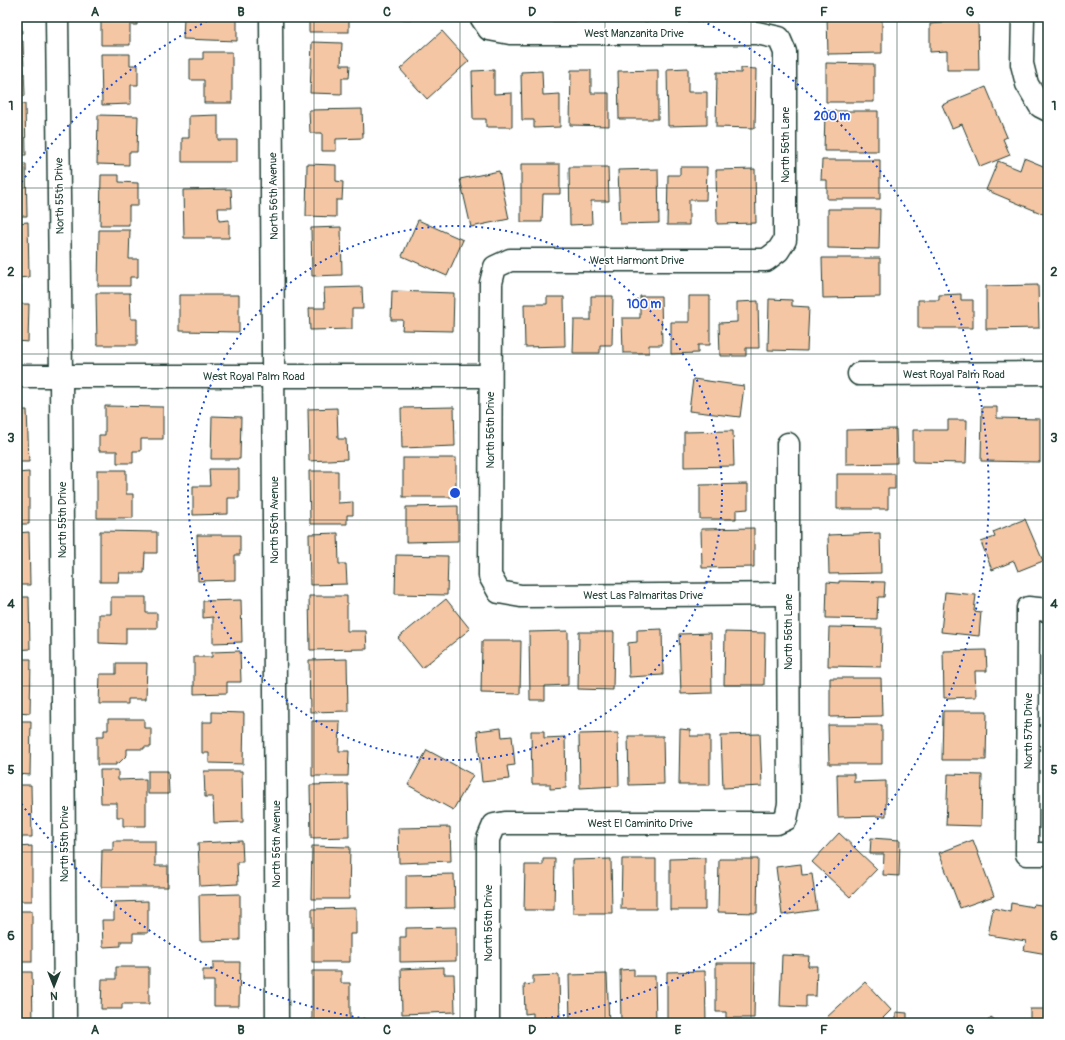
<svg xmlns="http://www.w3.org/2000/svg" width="1065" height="1040" font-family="Pangolin,sans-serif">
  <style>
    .building { fill: #f5c6a4; stroke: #1f3d34 }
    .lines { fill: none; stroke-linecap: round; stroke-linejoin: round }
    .minor-casing { stroke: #1f3d34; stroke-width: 25 }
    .minor { stroke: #fff; stroke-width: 22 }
    .grid { fill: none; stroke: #1f3d34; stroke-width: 1; stroke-opacity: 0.55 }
    .ring { fill: none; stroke: #1d4ed8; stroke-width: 2; stroke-dasharray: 2 4 }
    .labels { text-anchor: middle; stroke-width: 3; stroke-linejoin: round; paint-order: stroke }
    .street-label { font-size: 11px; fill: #1f3d34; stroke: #fff }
    .centre { fill: #1d4ed8; stroke: #fff; stroke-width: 2 }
    .ring-label { font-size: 12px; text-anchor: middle; font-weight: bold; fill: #1d4ed8; stroke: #fff; stroke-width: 3; stroke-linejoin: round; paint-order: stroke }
    .neatline { fill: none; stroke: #1f3d34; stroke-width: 1.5 }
    .grid-label { font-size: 13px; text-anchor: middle; font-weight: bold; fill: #1f3d34 }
  </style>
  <rect width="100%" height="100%" fill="#fff"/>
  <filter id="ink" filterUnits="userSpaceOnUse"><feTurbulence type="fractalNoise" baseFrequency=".025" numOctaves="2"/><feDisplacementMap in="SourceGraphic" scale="8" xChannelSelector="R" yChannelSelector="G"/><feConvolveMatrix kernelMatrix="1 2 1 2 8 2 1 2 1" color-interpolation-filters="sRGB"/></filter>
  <g filter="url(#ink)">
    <g class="building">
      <path d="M17,17H21L22,33H17Z"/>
      <path d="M101,17H137V25H130V45H101Z"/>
      <path d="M184,17H237V41L183,39Z"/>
      <rect x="309" y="17" width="40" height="15"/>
      <path d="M391,17H445V20L391,19Z"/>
      <path d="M827,17H882V53L828,54Z"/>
      <path d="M942,17H988V20H978L979,70H947V51L930,52V24L943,23Z"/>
      <path d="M442,31L469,61L427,99L400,69Z"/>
      <path d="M17,41H23L25,96H17Z"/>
      <path d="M312,42L342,43L341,65H350L349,78H342V94L310,93Z"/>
      <path d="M203,52H232V103H204V80H190V59H203Z"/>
      <path d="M101,54H130V65H138V85H131V104L102,105Z"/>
      <path d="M826,63L874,64V102H826Z"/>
      <path d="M688,68V92H707V125L668,126L667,69Z"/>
      <path d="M741,68L756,69L755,128L716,127L717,72L741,73Z"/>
      <path d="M494,70V94L512,93V127H486V119H473L472,71Z"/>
      <path d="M571,70H591V93H609V126L570,125Z"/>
      <path d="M658,70V119H619L618,71Z"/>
      <path d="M542,71L543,95L560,94V127L534,128V120H522L521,72Z"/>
      <path d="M986,87L1007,137L1003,139L1010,155L980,167L962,124L952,128L942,105Z"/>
      <path d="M17,104H25L26,155H17Z"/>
      <path d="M362,109L363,138L336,139V151H322V133H310L309,110Z"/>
      <path d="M825,111H878V151H824Z"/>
      <path d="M98,115L138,116L137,152H129V165L97,164Z"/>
      <path d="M218,115V140H237V162H182V138H189V116Z"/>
      <path d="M1024,158L1048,168V216L986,190L998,161L1020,170Z"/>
      <path d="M822,160H880V199H827V180H821Z"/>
      <path d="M17,164H26L27,216H17Z"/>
      <path d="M307,164L336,165V181L343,182L342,200H336V217L306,216Z"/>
      <path d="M521,164H560V194H543L542,222H521Z"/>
      <path d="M569,167H608L609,201H591L592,224L570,225Z"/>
      <path d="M680,167H707L706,200H689V225H667L668,175H680Z"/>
      <path d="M658,169L659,223L620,224L618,170Z"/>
      <path d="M755,169L756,223L717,224L716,170Z"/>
      <path d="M499,171L509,219L471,227L460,179Z"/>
      <path d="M101,175H119V182L138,183V206H129V225H100Z"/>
      <path d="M231,189L232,208H218L219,221L229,220V238H184L183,190Z"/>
      <path d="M828,209H880L879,249L828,248Z"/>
      <path d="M418,220L463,240L447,276L402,256Z"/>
      <path d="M28,222L29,277L17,278V223Z"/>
      <path d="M341,227L342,275L312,276L311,228Z"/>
      <path d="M99,230H130L129,259H138V277H130V286H98Z"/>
      <path d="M822,258H880V297L823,298Z"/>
      <path d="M17,285H21V304H29L28,342L17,341Z"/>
      <path d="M1038,285L1039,328L986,329V286Z"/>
      <path d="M362,287L363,309H352V329L310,330L309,308H325L324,288Z"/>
      <path d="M392,291L454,293L453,331L402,330L403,320H391Z"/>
      <path d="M96,293H130L131,319H137V345H97Z"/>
      <path d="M961,294V300H973V328H918V300H939V295Z"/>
      <path d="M179,295H239V332L179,331Z"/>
      <path d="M591,296H613L612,345H600V353H573L574,320H591Z"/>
      <path d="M640,296H661L662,345H649V353H623L622,318H640Z"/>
      <path d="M689,296H710V345H698V353L671,354V322H689Z"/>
      <path d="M547,297H564L565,346L525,347L524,304H547Z"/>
      <path d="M769,299L792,300V306L809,307L807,351L768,350Z"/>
      <path d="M758,301L759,348H746V356H720L719,323L737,322V302Z"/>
      <path d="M693,379L744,386L740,417L689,411Z"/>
      <path d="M105,406L163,407V439H141V451H133V463H117V451H99V435H105Z"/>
      <path d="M454,407L455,446L402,448L401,408Z"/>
      <path d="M982,407H997V418L1040,419V462L981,461Z"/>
      <path d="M337,408L338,439H346L347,459L309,461L308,409Z"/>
      <path d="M17,410H27L29,462H17Z"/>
      <path d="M212,416L241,417L240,459H211Z"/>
      <path d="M948,420H967L966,463L913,462V430H948Z"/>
      <path d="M896,429L897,463L846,464V430Z"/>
      <path d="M733,431L734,466L684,467V432Z"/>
      <rect x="403" y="458" width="53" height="39"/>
      <path d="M209,469H239V498H228V514L193,515V486H210Z"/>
      <path d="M97,470H126V494H133V518H97Z"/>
      <path d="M309,471H338V503L353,502V515H347V524H310Z"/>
      <path d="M29,472V524H17V473Z"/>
      <path d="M837,474H895V489H888V509H837Z"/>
      <path d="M748,484V509L736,510V519H700V485Z"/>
      <path d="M458,506V541L406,542V507Z"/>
      <path d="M1025,519L1043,561L1018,571L1014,561L992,570L981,542L995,537L993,532Z"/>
      <path d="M754,528V567L702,568L701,529Z"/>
      <path d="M100,531L157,532V553H145L144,573H119L118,582H100Z"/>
      <path d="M29,532L30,585H17V533Z"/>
      <path d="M338,533L339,564H346L347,584L310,585L309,534Z"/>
      <path d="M880,533L881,573L829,574L828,535Z"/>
      <path d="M197,535H240V555H235V580L198,581Z"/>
      <path d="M396,555L448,556L447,595L395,594Z"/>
      <path d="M839,581L885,582L884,597H878L877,619L826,618L827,582L839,583Z"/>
      <path d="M945,592L976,595L974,611L981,612L979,636L941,632Z"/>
      <path d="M309,596H347V631H366L367,649L310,650Z"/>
      <path d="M17,597H29L30,649L17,650Z"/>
      <path d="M111,597H146V613H157V628H126V644L99,643V614H111Z"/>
      <path d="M446,599L470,629L422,668L398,638Z"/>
      <path d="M241,600L242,642L213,643V617L203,618V601Z"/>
      <path d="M829,627L882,628L881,667L828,666Z"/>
      <path d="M662,629L663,675L629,677L628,643L637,642V630Z"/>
      <path d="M568,631V685L545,686V700H530L529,632Z"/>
      <path d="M579,632H614L613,690L578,689Z"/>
      <path d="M725,632L765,633L764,685H724Z"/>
      <path d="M711,633L712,693L681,694L679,634Z"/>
      <path d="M482,641H521L520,694L481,693Z"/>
      <path d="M986,650L987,671H975L976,697L944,698L943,651Z"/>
      <path d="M240,651L241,682H227V693L194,694V657H212V652Z"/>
      <path d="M17,659H31L30,713L17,712Z"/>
      <path d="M347,659L348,711L310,712L309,660Z"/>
      <path d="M116,663H147L146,699H128V704H99L100,674H116Z"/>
      <path d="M830,678H881L882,716L830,717Z"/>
      <path d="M943,711H987L986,760H942Z"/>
      <path d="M212,712L244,713L243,764L209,763V753H202V722H212Z"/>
      <path d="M108,719H144V728H151V747H144V749H127V755L119,763H116V765H97V736H104V730H108Z"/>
      <path d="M17,721H31L30,775L17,774Z"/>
      <path d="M312,721H340L339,751H349L348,776H312Z"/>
      <path d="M828,725H882V764H829Z"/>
      <path d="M501,728L502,737L512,736L515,765L507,766L509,779L482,782L477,731Z"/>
      <path d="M680,729L690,730V736H710V785H679Z"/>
      <path d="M531,731H544V738L565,737L566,788L550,789V784H532Z"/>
      <path d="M618,733L619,786L580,788L579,734Z"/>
      <path d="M760,734L762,786L723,788L721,735Z"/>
      <path d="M628,736H663L664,784L629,785Z"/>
      <path d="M427,750L473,775L453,810L408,785Z"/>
      <path d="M100,770H118V780L146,779V826H123V817H117V803H101Z"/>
      <path d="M148,771H168L169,794H148Z"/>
      <path d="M204,771H242L243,822L214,823L213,797H205Z"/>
      <path d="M837,774H854V782L886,781V816L838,817Z"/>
      <path d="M948,774L982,775L981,826L946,825Z"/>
      <path d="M348,784L349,837L311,838L310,785Z"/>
      <path d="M17,785H31L32,837H17Z"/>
      <path d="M450,827L451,861L399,863L398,828Z"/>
      <path d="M839,833L877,869L850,897L812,862Z"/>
      <path d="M871,838L900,840L899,876L883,875L884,854H870Z"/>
      <path d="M973,840L994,896L960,908L939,853Z"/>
      <path d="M113,841H155V866H168V887H101L102,850H113Z"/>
      <path d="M242,841L243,862H237L238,884L200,886L198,843Z"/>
      <path d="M32,846V901H17V847Z"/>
      <path d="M312,846L350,847L349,899H311Z"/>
      <path d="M705,858V910H670V859Z"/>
      <path d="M543,859H555L554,910H524L525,865H543Z"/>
      <path d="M611,859L612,913H573L572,860Z"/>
      <path d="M622,859H656V909H621Z"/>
      <path d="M719,859H758L757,913L718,912Z"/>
      <path d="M801,864L802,875L812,874L817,910L782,915L776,867Z"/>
      <path d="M454,874L455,908L406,909V875Z"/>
      <path d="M240,894V940L200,941L199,895Z"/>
      <path d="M148,901V933H133V941H121V946L103,947L102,920H114V902Z"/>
      <path d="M1011,903L1033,907L1034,904L1048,906L1047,954L1024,950L1026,941L988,935L993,908L1010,912Z"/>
      <path d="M356,908V934H350V962H312V909Z"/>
      <rect x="17" y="911" width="15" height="51"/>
      <path d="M456,927V961L400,962V937H406V928Z"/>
      <path d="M782,955L809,956L808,966H817L816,996H806V1007L780,1006Z"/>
      <path d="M213,962H240L239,1006H214V981H203V970H213Z"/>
      <path d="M716,963H755L754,1018H726V1012H716Z"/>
      <path d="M116,967H149V1004H122V1009H101L102,979H116Z"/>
      <path d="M444,967V974H454L455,1012L402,1014L401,969Z"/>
      <path d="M634,969V976H655L656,1023H621L620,970Z"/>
      <path d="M312,971H341V983H350V1023H312Z"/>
      <path d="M705,971L706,1023H667V972Z"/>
      <path d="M17,972H32L33,1023H17Z"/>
      <path d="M607,974L609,1023H570L569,975Z"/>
      <path d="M559,975L560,1023H533V1013L525,1014L524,985L533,984V976Z"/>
      <path d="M865,982L891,1010L878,1023H831L826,1018Z"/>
      <rect x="1030" y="1009" width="18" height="14"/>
      <path d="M896,1012L907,1013V1023H896Z"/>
      <path d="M991,1017L999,1023H986Z"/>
    </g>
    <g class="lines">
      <defs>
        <g id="minor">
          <path d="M57,17L61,376L65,1023"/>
          <path d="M271,17L277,1023"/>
          <path d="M481,17L489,29L510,33H757L779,38L785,52V240L778,251L766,260H510L495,267L491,283L490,576L499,592L521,596L788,594"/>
          <path d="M1023,17L1022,64L1027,84L1040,106L1048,110"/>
          <path d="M859,374L1048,373"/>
          <path d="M17,376H490"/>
          <path d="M1048,610L1028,608L1027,854H1048"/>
          <path d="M488,1023V839L494,825L505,823H777L786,819L789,804L788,594V444"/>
        </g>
      </defs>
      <use href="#minor" class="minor-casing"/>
      <use href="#minor" class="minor"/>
    </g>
  </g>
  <path class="grid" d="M168,17V1023M314,17V1023M460,17V1023M605,17V1023M751,17V1023M897,17V1023M17,188H1048M17,354H1048M17,520H1048M17,686H1048M17,852H1048"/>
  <g class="ring">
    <circle cx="455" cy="493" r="267"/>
    <path d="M395 1023A533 533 0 0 1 18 799M18 187A533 533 0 0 1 213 18M697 18A533 533 0 0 1 515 1023"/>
  </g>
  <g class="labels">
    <g class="street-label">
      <text x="634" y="37">West Manzanita Drive</text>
      <text transform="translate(785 145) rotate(-90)" y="4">North 56th Lane</text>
      <text transform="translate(59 196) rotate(-91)" y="4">North 55th Drive</text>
      <text transform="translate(273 196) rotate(-91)" y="4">North 56th Avenue</text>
      <text x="637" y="264">West Harmont Drive</text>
      <text x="954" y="378">West Royal Palm Road</text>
      <text x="254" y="380">West Royal Palm Road</text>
      <text transform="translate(490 430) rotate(-90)" y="4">North 56th Drive</text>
      <text transform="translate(62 520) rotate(-90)" y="4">North 55th Drive</text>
      <text transform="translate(274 520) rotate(-90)" y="4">North 56th Avenue</text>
      <text x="643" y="599">West Las Palmaritas Drive</text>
      <text transform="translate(788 632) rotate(-90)" y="4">North 56th Lane</text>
      <text transform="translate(1028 731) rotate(-90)" y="4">North 57th Drive</text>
      <text x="640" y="827">West El Caminito Drive</text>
      <text transform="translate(64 844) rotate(-90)" y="4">North 55th Drive</text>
      <text transform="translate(276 844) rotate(-90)" y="4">North 56th Avenue</text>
      <text transform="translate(488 923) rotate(-90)" y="4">North 56th Drive</text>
    </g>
  </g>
  <circle cx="455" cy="493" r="6" class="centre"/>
  <g class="ring-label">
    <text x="832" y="120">200 m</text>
    <text x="644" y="308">100 m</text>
  </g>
  <rect width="1065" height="1040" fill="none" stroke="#fff" stroke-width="44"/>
  <g transform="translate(54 986) rotate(180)" stroke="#ffffff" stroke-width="3" paint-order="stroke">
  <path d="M0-3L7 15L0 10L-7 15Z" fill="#1f3d34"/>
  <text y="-6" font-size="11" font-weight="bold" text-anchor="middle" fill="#1f3d34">N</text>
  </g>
  <rect x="22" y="22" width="1021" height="996" class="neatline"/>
  <g class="grid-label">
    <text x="95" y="16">A</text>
    <text x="241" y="16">B</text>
    <text x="387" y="16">C</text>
    <text x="532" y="16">D</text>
    <text x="678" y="16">E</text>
    <text x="824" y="16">F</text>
    <text x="970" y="16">G</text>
    <text x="11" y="110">1</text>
    <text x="1054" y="110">1</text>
    <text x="11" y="276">2</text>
    <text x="1054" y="276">2</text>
    <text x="11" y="442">3</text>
    <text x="1054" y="442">3</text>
    <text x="11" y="608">4</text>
    <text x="1054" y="608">4</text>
    <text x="11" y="774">5</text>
    <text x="1054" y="774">5</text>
    <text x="11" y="940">6</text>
    <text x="1054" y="940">6</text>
    <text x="95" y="1034">A</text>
    <text x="241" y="1034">B</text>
    <text x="387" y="1034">C</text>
    <text x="532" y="1034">D</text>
    <text x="678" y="1034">E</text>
    <text x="824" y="1034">F</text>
    <text x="970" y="1034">G</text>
  </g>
</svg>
